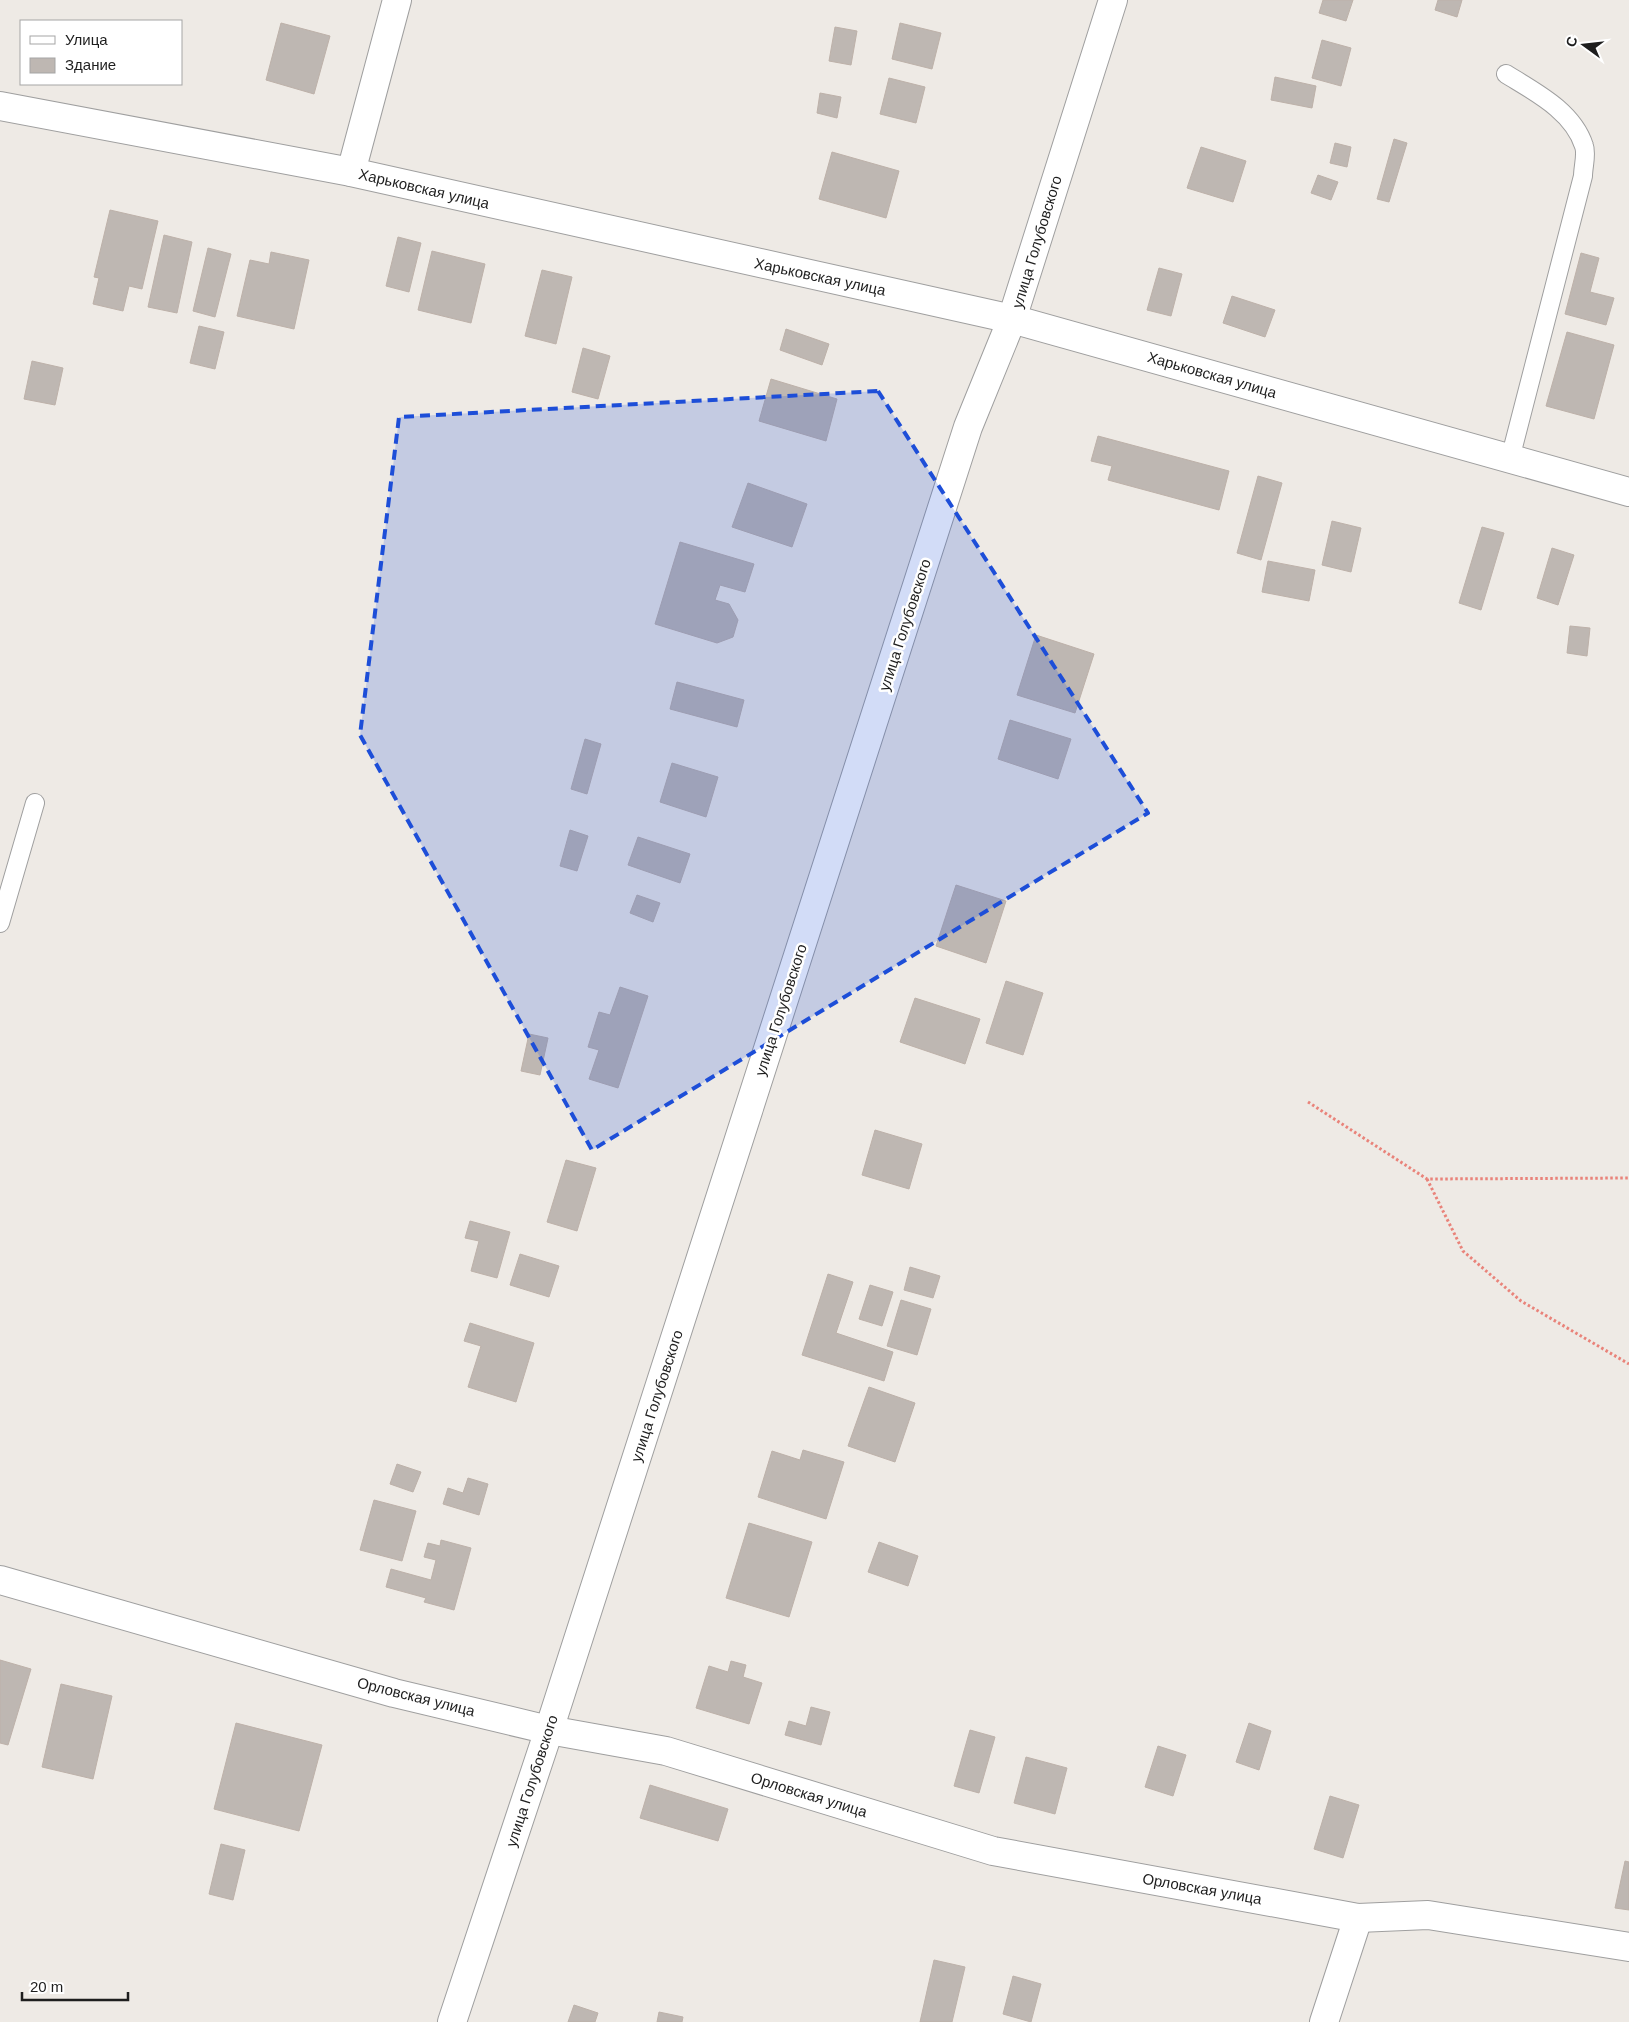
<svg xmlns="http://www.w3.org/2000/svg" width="1629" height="2022" font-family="Helvetica,sans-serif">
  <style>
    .building { fill: #beb7b2; stroke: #bdb1a9 }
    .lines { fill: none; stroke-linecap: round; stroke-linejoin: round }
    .service-casing { stroke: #9f9f9f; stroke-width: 20 }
    .minor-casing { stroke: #9f9f9f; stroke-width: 30 }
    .path { stroke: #e9837a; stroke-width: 3; stroke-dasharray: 2.5 2.5; stroke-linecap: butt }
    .service { stroke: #fff; stroke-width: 18 }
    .minor { stroke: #fff; stroke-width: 28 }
    .marked { fill: #1d4ed8; fill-opacity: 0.2; stroke: #1d4ed8; stroke-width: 4; stroke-dasharray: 10 6; stroke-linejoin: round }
    .labels { text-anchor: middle; stroke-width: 5; stroke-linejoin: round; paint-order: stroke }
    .street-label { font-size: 15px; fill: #1e1e1e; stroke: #fff }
  </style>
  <rect width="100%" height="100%" fill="#eeeae5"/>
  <g class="building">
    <path d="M1323,0H1353L1346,21L1319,13Z"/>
    <path d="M1438,0H1462L1457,17L1435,10Z"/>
    <path d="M281,23L330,36L314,94L266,80Z"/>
    <path d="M900,23L941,33L932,69L892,59Z"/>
    <path d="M835,27L857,31L851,65L829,61Z"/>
    <path d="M1322,40L1351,48L1341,86L1312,78Z"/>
    <path d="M1275,77L1316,86L1312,108L1271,100Z"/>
    <path d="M889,78L925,87L916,123L880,114Z"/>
    <path d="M820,93L841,97L837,118L817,113Z"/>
    <path d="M1394,139L1407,143L1389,202L1377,199Z"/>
    <path d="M1335,143L1351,147L1347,167L1330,163Z"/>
    <path d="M1201,147L1246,161L1233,202L1187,188Z"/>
    <path d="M832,152L899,171L886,218L819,199Z"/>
    <path d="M1318,175L1338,182L1331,200L1311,193Z"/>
    <path d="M110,210L158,221L142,289L129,286L123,311L93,304L99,278L94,277Z"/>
    <path d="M164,235L192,242L177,313L148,307Z"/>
    <path d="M398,237L421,243L409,292L386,286Z"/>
    <path d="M208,248L231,254L215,317L193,311Z"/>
    <path d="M432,251L485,264L471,323L418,310Z"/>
    <path d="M271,252L309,260L294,329L237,316L250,260L269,264Z"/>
    <path d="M1581,253L1599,258L1590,292L1614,298L1606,325L1565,314Z"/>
    <path d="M1159,268L1182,274L1171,316L1147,310Z"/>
    <path d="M542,270L572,277L556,344L525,336Z"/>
    <path d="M1232,296L1275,310L1265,337L1223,323Z"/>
    <path d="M199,326L224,332L215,369L190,363Z"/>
    <path d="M786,329L829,344L822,365L780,350Z"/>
    <path d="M1567,332L1614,345L1594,419L1546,406Z"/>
    <path d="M583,348L610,356L598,399L572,392Z"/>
    <path d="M32,361L63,368L55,405L24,399Z"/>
    <path d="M771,379L837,399L826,441L759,421Z"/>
    <path d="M1098,436L1229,471L1219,510L1108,480L1112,466L1091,461Z"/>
    <path d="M1258,476L1282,483L1261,560L1237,553Z"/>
    <path d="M748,483L807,504L792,547L732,527Z"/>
    <path d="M1332,521L1361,528L1351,572L1322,565Z"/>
    <path d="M1482,527L1504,533L1481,610L1459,603Z"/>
    <path d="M680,542L754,564L745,592L720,585L715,600L729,604L738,620L733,637L717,643L655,624Z"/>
    <path d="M1552,548L1574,555L1558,605L1537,598Z"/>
    <path d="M1268,561L1315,570L1309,601L1262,592Z"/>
    <path d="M1570,626L1590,628L1587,656L1567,653Z"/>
    <path d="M1036,635L1094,654L1075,713L1017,695Z"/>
    <path d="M677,682L744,700L737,727L670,709Z"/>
    <path d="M1010,720L1071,739L1058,779L998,759Z"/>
    <path d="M585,739L601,744L587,794L571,789Z"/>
    <path d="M672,763L718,777L706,817L660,802Z"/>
    <path d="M570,830L588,836L577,871L560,866Z"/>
    <path d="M638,837L690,854L680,883L628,865Z"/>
    <path d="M956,885L1006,901L986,963L936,946Z"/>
    <path d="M637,895L660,903L653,922L630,913Z"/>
    <path d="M1006,981L1043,993L1023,1055L986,1043Z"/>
    <path d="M620,987L648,996L618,1088L589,1079L599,1050L588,1047L599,1012L610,1015Z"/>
    <path d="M915,998L980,1019L965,1064L900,1042Z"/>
    <path d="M529,1034L548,1038L540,1075L521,1071Z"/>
    <path d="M875,1130L922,1144L909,1189L862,1175Z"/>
    <path d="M566,1160L596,1168L577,1231L547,1222Z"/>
    <path d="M470,1221L510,1232L497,1278L471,1271L479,1241L465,1238Z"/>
    <path d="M520,1254L559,1266L549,1297L510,1285Z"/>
    <path d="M910,1267L940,1276L933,1298L904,1290Z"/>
    <path d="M828,1274L853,1282L836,1333L893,1352L884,1381L802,1355Z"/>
    <path d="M870,1285L893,1292L882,1326L859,1319Z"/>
    <path d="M901,1300L931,1309L917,1355L887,1346Z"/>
    <path d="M470,1323L534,1343L516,1402L468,1387L481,1346L464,1341Z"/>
    <path d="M869,1387L915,1403L895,1462L848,1446Z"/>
    <path d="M803,1450L844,1462L826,1519L758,1497L772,1451L800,1460Z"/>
    <path d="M397,1464L421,1472L413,1492L390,1484Z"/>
    <path d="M468,1478L488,1484L479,1515L443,1504L448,1488L463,1493Z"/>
    <path d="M374,1500L416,1511L402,1561L360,1550Z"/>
    <path d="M749,1523L812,1542L789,1617L726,1598Z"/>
    <path d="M441,1540L471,1548L454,1610L424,1602L426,1598L386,1587L391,1569L431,1580L436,1560L424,1557L428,1543L440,1546Z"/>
    <path d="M879,1542L918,1556L908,1586L868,1572Z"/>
    <path d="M0,1660L31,1669L8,1745L0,1743Z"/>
    <path d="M731,1661L746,1665L743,1677L762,1683L749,1724L696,1708L709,1666L728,1672Z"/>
    <path d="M61,1684L112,1696L93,1779L42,1767Z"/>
    <path d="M811,1707L830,1712L821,1745L785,1735L789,1721L806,1726Z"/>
    <path d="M236,1723L322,1745L299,1831L214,1809Z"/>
    <path d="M1249,1723L1271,1731L1259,1770L1236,1762Z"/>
    <path d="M970,1730L995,1737L979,1793L954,1786Z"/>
    <path d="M1158,1746L1186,1755L1173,1796L1145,1787Z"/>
    <path d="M1026,1757L1067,1768L1055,1814L1014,1803Z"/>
    <path d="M650,1785L728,1809L718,1841L640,1818Z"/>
    <path d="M1330,1796L1359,1805L1343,1858L1314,1849Z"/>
    <path d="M221,1844L245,1850L233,1900L209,1894Z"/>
    <path d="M1625,1861L1629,1862V1910L1615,1908Z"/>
    <path d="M934,1960L965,1967L952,2022H920Z"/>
    <path d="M1013,1976L1041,1984L1031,2022L1003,2014Z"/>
    <path d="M574,2005L598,2013L595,2022H568Z"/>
    <path d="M659,2012L683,2017L682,2022H657Z"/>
  </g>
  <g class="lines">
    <defs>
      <g id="service">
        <path d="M1506,74C1535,92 1573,111 1584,146C1587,154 1583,167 1583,176L1510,459"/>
        <path d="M0,923L35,803"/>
      </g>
      <g id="minor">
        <path d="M0,106L351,172L1012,319L1629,492"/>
        <path d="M351,172L397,0"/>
        <path d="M0,1580L394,1693L549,1730L666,1751L993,1851L1358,1918L1428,1915L1629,1947"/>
        <path d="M452,2022L549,1730L968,427L1012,319L1113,0"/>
        <path d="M1324,2022L1358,1918"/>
      </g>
    </defs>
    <use href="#service" class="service-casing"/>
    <use href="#minor" class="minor-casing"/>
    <g class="path">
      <path d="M1308,1102L1427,1179L1629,1178"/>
      <path d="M1427,1179L1463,1251L1521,1301L1629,1364"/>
    </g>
    <use href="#service" class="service"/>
    <use href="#minor" class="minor"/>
  </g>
  <path class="marked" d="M878,391L1148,813L592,1150L360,735L399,417Z"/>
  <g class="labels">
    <g class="street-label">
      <text transform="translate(424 189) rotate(13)" y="5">Харьковская улица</text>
      <text transform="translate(1037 242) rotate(-73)" y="5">улица Голубовского</text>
      <text transform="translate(820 277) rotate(12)" y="5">Харьковская улица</text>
      <text transform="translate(1212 375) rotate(16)" y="5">Харьковская улица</text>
      <text transform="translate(905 625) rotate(-72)" y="5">улица Голубовского</text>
      <text transform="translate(781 1010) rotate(-72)" y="5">улица Голубовского</text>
      <text transform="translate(657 1396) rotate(-72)" y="5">улица Голубовского</text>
      <text transform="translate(416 1697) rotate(14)" y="5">Орловская улица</text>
      <text transform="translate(532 1781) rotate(-72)" y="5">улица Голубовского</text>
      <text transform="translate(809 1795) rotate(17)" y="5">Орловская улица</text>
      <text transform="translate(1202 1889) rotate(10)" y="5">Орловская улица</text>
    </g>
  </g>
  <rect x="20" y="20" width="162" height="65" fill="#ffffff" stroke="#a5a5a5"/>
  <rect x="30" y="36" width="25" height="8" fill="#ffffff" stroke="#a5a5a5"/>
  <text x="65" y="45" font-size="15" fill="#1e1e1e">Улица</text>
  <rect x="30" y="58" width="25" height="15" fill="#beb7b2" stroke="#a5a5a5"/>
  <text x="65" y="70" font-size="15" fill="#1e1e1e">Здание</text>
  <g transform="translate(1584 45) rotate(285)" stroke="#ffffff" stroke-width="4" paint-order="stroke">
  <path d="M0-4L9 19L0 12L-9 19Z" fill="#1e1e1e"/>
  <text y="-8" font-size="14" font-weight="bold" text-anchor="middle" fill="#1e1e1e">С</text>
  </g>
  <path d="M22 1992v8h106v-8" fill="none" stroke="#1e1e1e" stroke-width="2.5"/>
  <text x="30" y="1992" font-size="15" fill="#1e1e1e" stroke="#ffffff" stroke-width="4" paint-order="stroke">20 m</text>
</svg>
